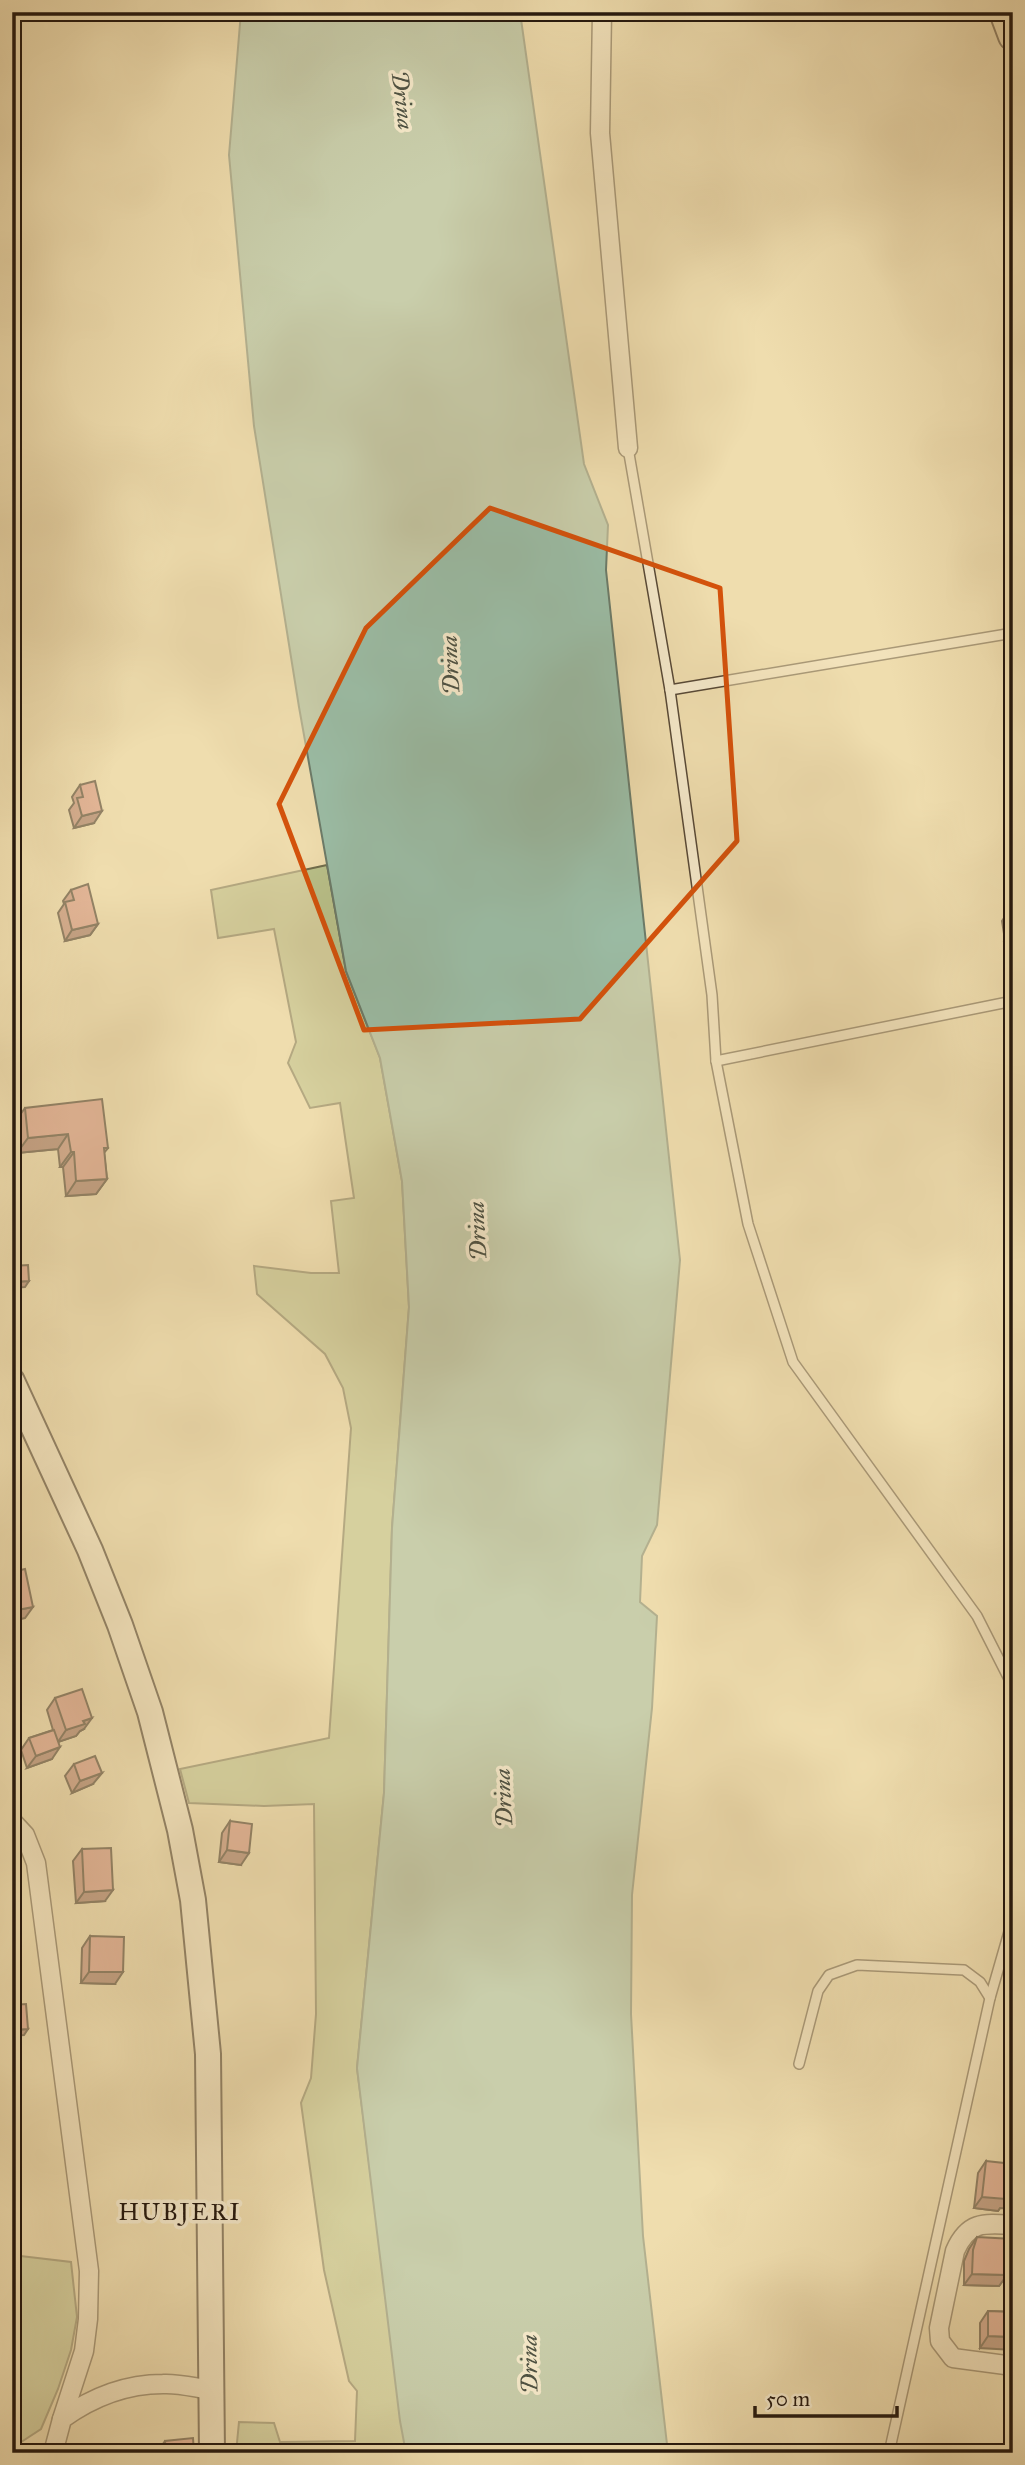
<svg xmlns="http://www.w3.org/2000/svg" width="1025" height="2465" font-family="'IM FELL Great Primer',serif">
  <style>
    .green { fill: #b9c18a; stroke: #6f6c4c; stroke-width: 2 }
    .water { fill: #9bbda6; stroke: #6c7b69; stroke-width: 2 }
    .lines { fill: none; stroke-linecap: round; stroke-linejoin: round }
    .lane-casing { stroke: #584936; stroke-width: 12 }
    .street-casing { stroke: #584936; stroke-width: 21 }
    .secondary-casing { stroke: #25180e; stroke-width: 28 }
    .primary-casing { stroke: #25180e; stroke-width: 32 }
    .lane { stroke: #f5e9ca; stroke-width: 9 }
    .street { stroke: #f5e9ca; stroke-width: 18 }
    .secondary { stroke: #f5e9ca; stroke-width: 24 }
    .primary { stroke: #efddae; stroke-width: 28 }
    .wall { fill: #b67569; stroke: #25180e; stroke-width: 2 }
    .shaded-wall { fill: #945f55; stroke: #25180e; stroke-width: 2 }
    .building { fill: #d4887a; stroke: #25180e; stroke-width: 2 }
    .marked { fill: none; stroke: #d4520c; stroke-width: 5; stroke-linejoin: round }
    .labels { text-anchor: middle; stroke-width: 7; stroke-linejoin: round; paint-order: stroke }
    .water-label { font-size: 23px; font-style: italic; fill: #4e5243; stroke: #f5e9ca }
    .quarter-label { font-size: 24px; letter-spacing: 2px; fill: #25180e; stroke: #f5e9ca }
  </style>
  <rect width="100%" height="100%" fill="#efddae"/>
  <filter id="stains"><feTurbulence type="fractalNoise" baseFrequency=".00286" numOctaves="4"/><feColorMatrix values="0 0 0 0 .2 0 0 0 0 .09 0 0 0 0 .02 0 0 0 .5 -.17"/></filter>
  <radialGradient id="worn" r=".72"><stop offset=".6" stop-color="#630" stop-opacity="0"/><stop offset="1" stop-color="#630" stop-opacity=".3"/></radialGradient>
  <g class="green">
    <path d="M327,865L346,971L380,1058L402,1181L409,1307L392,1528L384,1793L357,2068L406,2453H236L239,2422L274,2423L280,2442L355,2441L357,2391L349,2381L324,2270L301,2103L311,2078L316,2014L314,1804L264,1806L189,1803L180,1769L329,1738L351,1428L343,1388L325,1354L257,1294L254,1266L311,1273H339L331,1201L354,1198L340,1103L310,1108L288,1063L296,1042L274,929L218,938L211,890Z"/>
    <path d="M12,2255L71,2262L77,2317L71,2350L58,2389L41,2429L12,2448Z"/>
  </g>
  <path class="water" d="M241,12H520L584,464L608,525L606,570L680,1260L657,1525L642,1556L640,1602L657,1616L652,1708L632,1895L631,2014L643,2236L668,2453H406L400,2421L357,2068L384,1793L392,1528L409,1307L402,1181L380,1058L346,971L299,707L254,426L229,155Z"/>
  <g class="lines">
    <defs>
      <g id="lane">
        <path d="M628,448L670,690L712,995L716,1061L748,1224L793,1362L977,1616L1009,1679L1013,1705"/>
        <path d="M670,690L1013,633"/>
        <path d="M716,1061L1013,1001"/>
        <path d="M799,2064L818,1991L829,1975L857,1965L964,1970L980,1982L990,1998"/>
        <path d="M889,2453L990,1998L1013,1918"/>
      </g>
      <g id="street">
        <path d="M602,12L600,133L628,448"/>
        <path d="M12,1821L25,1835L36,1863L89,2271L88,2319L84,2351L62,2419"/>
        <path d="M1013,2225C984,2223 968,2221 955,2251L939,2328L940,2341L953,2358L1013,2366"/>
        <path d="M53,2453L62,2419C91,2398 126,2384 163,2384C179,2383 196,2388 212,2390"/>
      </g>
      <path id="secondary" d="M12,1381L90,1550L120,1625L150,1712L180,1830L193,1900L208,2054L212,2453"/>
      <path id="primary" d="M1004,12L1013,36"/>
    </defs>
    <use href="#lane" class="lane-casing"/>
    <use href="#street" class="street-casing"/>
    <use href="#secondary" class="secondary-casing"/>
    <use href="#primary" class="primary-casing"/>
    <use href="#lane" class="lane"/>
    <use href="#street" class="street"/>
    <use href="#secondary" class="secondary"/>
    <use href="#primary" class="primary"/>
  </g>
  <g class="wall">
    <path d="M80,785L94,823L74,828L69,810L74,803L72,797Z"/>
    <path d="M71,890L98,924L90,935L65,941L58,913L64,904L63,901Z"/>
    <path d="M1010,909H1013V938L1005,940L1002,921Z"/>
    <path d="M25,1108L108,1148L104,1153L107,1179L96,1194L66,1196L63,1167H60L58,1149L17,1153L14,1123Z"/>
    <path d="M55,1698L84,1729L80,1731L76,1736L58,1742L52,1759L27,1768L21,1750L29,1738L53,1730L47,1710Z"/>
    <path d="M74,1764L93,1784L72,1793L65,1776Z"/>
    <path d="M230,1821L241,1865L219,1862L222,1833Z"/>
    <path d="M82,1849L105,1901L76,1903L73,1861Z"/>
    <path d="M90,1936L115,1984L81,1983L82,1948Z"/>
    <path d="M986,2161L1000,2208L998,2211L974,2208L978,2173Z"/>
    <path d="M977,2237L1007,2265V2275L999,2286L964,2285V2261L969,2249Z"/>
    <path d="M988,2311L1013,2312L980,2348V2323Z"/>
    <path d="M165,2441L194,2453H157Z"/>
  </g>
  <g class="shaded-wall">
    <path d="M102,811L94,823L74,828L82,816Z"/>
    <path d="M98,924L90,935L65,941L72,930Z"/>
    <path d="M1013,929V938L1005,940Z"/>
    <path d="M68,1134L58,1149L17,1153L28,1138Z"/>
    <path d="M71,1152H74L63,1167H60Z"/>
    <path d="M107,1179L96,1194L66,1196L76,1181Z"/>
    <path d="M29,1281L25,1287L12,1288V1282Z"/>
    <path d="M33,1607L25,1618L12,1621V1611Z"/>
    <path d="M92,1718L84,1729L80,1731L76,1736L58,1742L66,1730L83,1721Z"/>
    <path d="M60,1747L52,1759L27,1768L36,1756Z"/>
    <path d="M102,1773L93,1784L72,1793L80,1781Z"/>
    <path d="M227,1850L249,1853L241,1865L219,1862Z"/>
    <path d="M113,1890L105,1901L76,1903L84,1892Z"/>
    <path d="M89,1972H123L115,1984L81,1983Z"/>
    <path d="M28,2029L24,2035L12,2036L13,2030Z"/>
    <path d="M1007,2196H1013V2209L1000,2208L998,2211L974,2208L982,2197Z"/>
    <path d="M1008,2253L1013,2254V2266L999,2265Z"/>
    <path d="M972,2274L1007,2275L999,2286L964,2285Z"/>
    <path d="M988,2336L1013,2337V2350L980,2348Z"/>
  </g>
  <g class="building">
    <path d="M95,781L102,811L82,816L77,798L83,797L80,785Z"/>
    <path d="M88,884L98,924L72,930L65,902L74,900L71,890Z"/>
    <path d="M1010,909H1013V923Z"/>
    <path d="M102,1099L108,1148H104L107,1179L76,1181L74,1152H71L68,1134L28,1138L25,1108Z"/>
    <path d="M12,1189L16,1207L12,1208Z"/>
    <path d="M28,1265L29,1281L12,1282V1266Z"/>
    <path d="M25,1569L33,1607L12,1611V1572Z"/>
    <path d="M82,1689L92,1718L83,1721L85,1724L66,1730L55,1698Z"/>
    <path d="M54,1730L60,1747L36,1756L29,1738Z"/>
    <path d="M95,1756L102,1773L80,1781L74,1764Z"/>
    <path d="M230,1821L252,1824L249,1853L227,1850Z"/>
    <path d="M111,1848L113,1890L84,1892L82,1849Z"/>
    <path d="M90,1936L124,1937L123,1972H89Z"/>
    <path d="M26,2004L28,2029L13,2030L12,2005Z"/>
    <path d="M986,2161L1013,2164V2196H1007L1006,2199L982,2197Z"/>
    <path d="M977,2237L1013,2239V2254L1008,2253L1007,2275L972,2274L973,2250Z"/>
    <path d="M988,2311L1013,2312V2337L988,2336Z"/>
    <path d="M193,2438L194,2453H166L165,2441Z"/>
    <path d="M49,2445L50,2453H28V2448Z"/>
  </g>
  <path d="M0 0H1025V2465H0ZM490,508L720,588L737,841L580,1019L364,1030L279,804L366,628Z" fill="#efddae" fill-opacity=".55" fill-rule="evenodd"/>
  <path class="marked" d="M490,508L720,588L737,841L580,1019L364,1030L279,804L366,628Z"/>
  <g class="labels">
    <g class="water-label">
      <text transform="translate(403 100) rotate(83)" y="8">Drina</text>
      <text transform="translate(450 665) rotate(-93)" y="8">Drina</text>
      <text transform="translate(477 1231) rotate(-93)" y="8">Drina</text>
      <text transform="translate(503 1798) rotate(-93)" y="8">Drina</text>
      <text transform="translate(529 2364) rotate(-91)" y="8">Drina</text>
    </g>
    <g class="quarter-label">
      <text x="180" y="2220">HUBJERI</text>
    </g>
  </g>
  <rect width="1025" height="2465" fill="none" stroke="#efddae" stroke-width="42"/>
  <rect x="14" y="14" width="997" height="2437" fill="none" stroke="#25180e" stroke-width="3.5"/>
  <rect x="21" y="21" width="983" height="2423" fill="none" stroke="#25180e" stroke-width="2"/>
  <path d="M755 2406v10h142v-10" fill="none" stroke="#25180e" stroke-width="3.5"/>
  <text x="766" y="2406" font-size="21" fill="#25180e" stroke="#f5e9ca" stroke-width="5" paint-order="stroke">50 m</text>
  <rect width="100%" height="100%" filter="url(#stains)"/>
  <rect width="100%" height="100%" fill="url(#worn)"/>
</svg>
